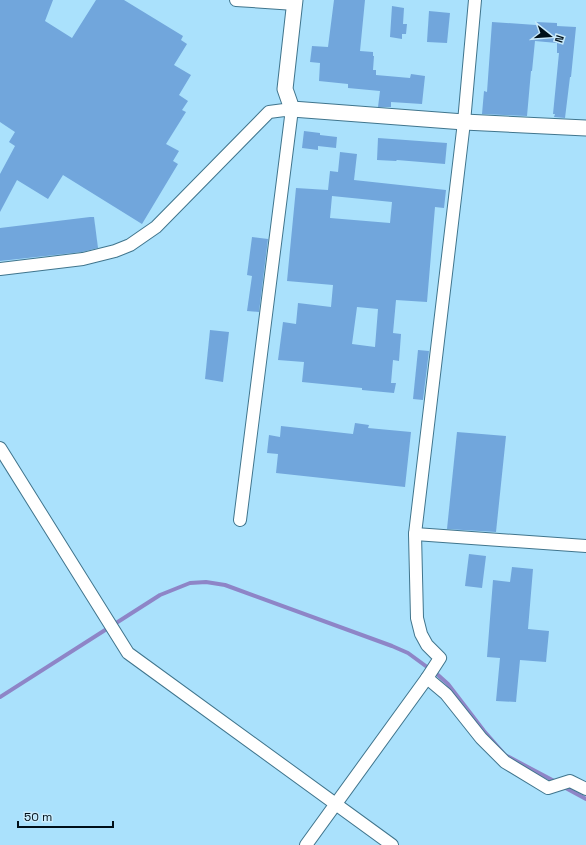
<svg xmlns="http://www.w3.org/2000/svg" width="586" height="845" font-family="'Space Grotesk',sans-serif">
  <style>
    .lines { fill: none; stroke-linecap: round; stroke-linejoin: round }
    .stream { stroke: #8e85c7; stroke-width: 4 }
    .building { fill: #71a6dc; fill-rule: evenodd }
    .minor-casing { stroke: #40758d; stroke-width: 14 }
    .tertiary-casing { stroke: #40758d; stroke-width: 17 }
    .minor { stroke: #fff; stroke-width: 12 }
    .tertiary { stroke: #fff; stroke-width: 15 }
  </style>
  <rect width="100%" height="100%" fill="#aae1fc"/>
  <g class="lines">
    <g class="stream">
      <path d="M0,697L160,595L190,583L206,582L225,585L392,646L408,653L438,675L448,684L484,731L505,755L556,782"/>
      <path d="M562,786L586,799"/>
    </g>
  </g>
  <g class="building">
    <path d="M0,0H53L45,21L72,38L96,0H124L183,36L181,40L187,44L174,65L191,75L179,95L188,101L182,110L186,112L166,144L179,151L173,161L178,164L142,224L63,175L48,199L17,180L0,212V174L15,146L9,142L15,132L0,122Z"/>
    <path d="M334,0H365L360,51L373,52V56H374L373,70H376V75L410,78L411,74L425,76L422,104L391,102V107H378L380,91L348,88V84L319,81L320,63L310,62L312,46L328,47Z"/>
    <path d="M392,6L404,8L403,24H407L406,34H402V39L390,37Z"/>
    <path d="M429,11L450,13L447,43L427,42Z"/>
    <path d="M492,22L536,25V22L557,23V26L576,27L571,77H570L565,118L554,117L555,114H553L559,53H557V43L535,41L532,71H531L527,116L482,114L484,91L487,92Z"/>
    <path d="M304,131L320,133V135L337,137L336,148L318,146V150L302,148Z"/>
    <path d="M378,138L447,143L445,164L397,160L396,161L377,160Z"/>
    <path d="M340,152L357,154L354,180L446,190L444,208L435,207L427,302L396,300L393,333L401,334L399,361L393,360L391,383H396L394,393L362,390V388L302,382L304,362L278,360L283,322L296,324L298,303L331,307L333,285L287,281L296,188L328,190L330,171L338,172ZM332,196L392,202L390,223L330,218ZM357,307L378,309L375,347L352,344Z"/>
    <path d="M90,217H94L98,248L82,252L0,261V228Z"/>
    <path d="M252,237L268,239L259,312L247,311L252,276L247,275Z"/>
    <path d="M210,330L229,332L223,382L205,379Z"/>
    <path d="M418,350L429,351L423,400L413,399Z"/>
    <path d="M355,423L369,425L368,428L411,432L405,487L276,473L278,454L267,453L269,435L280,437L281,426L353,434Z"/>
    <path d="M457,432L506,436L496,532L447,529Z"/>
    <path d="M469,554L486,556L482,588L465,586Z"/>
    <path d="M512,567L533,569L528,629L549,631L546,662L520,660L516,702L496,701L500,658L487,657L493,580L510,582Z"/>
  </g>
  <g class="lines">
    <defs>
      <g id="minor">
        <path d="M236,0L295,4"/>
        <path d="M0,269L83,259L115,251L130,245L156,227L269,112L292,109L240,520"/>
        <path d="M0,448L128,653L392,845"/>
        <path d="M415,534L586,546"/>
        <path d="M427,678L446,694L481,738L505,762L548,788L570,781L586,789"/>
        <path d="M306,845L427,678L440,658L427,645L421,634L417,618L415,534L464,122L475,0"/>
      </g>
      <path id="tertiary" d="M295,0L285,89L292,109L464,122L586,128"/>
    </defs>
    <use href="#minor" class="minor-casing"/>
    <use href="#tertiary" class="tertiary-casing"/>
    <use href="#minor" class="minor"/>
    <use href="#tertiary" class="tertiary"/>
  </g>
  <g transform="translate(550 36) rotate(107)" stroke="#caebfb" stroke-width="3" paint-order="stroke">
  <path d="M0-3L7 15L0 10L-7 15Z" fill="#000f18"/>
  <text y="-6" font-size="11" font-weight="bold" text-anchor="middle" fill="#000f18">N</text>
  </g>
  <path d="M18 821v6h95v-6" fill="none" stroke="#000f18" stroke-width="2"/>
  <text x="24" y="821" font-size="12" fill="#000f18" stroke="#caebfb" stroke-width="3" paint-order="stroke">50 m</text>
</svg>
